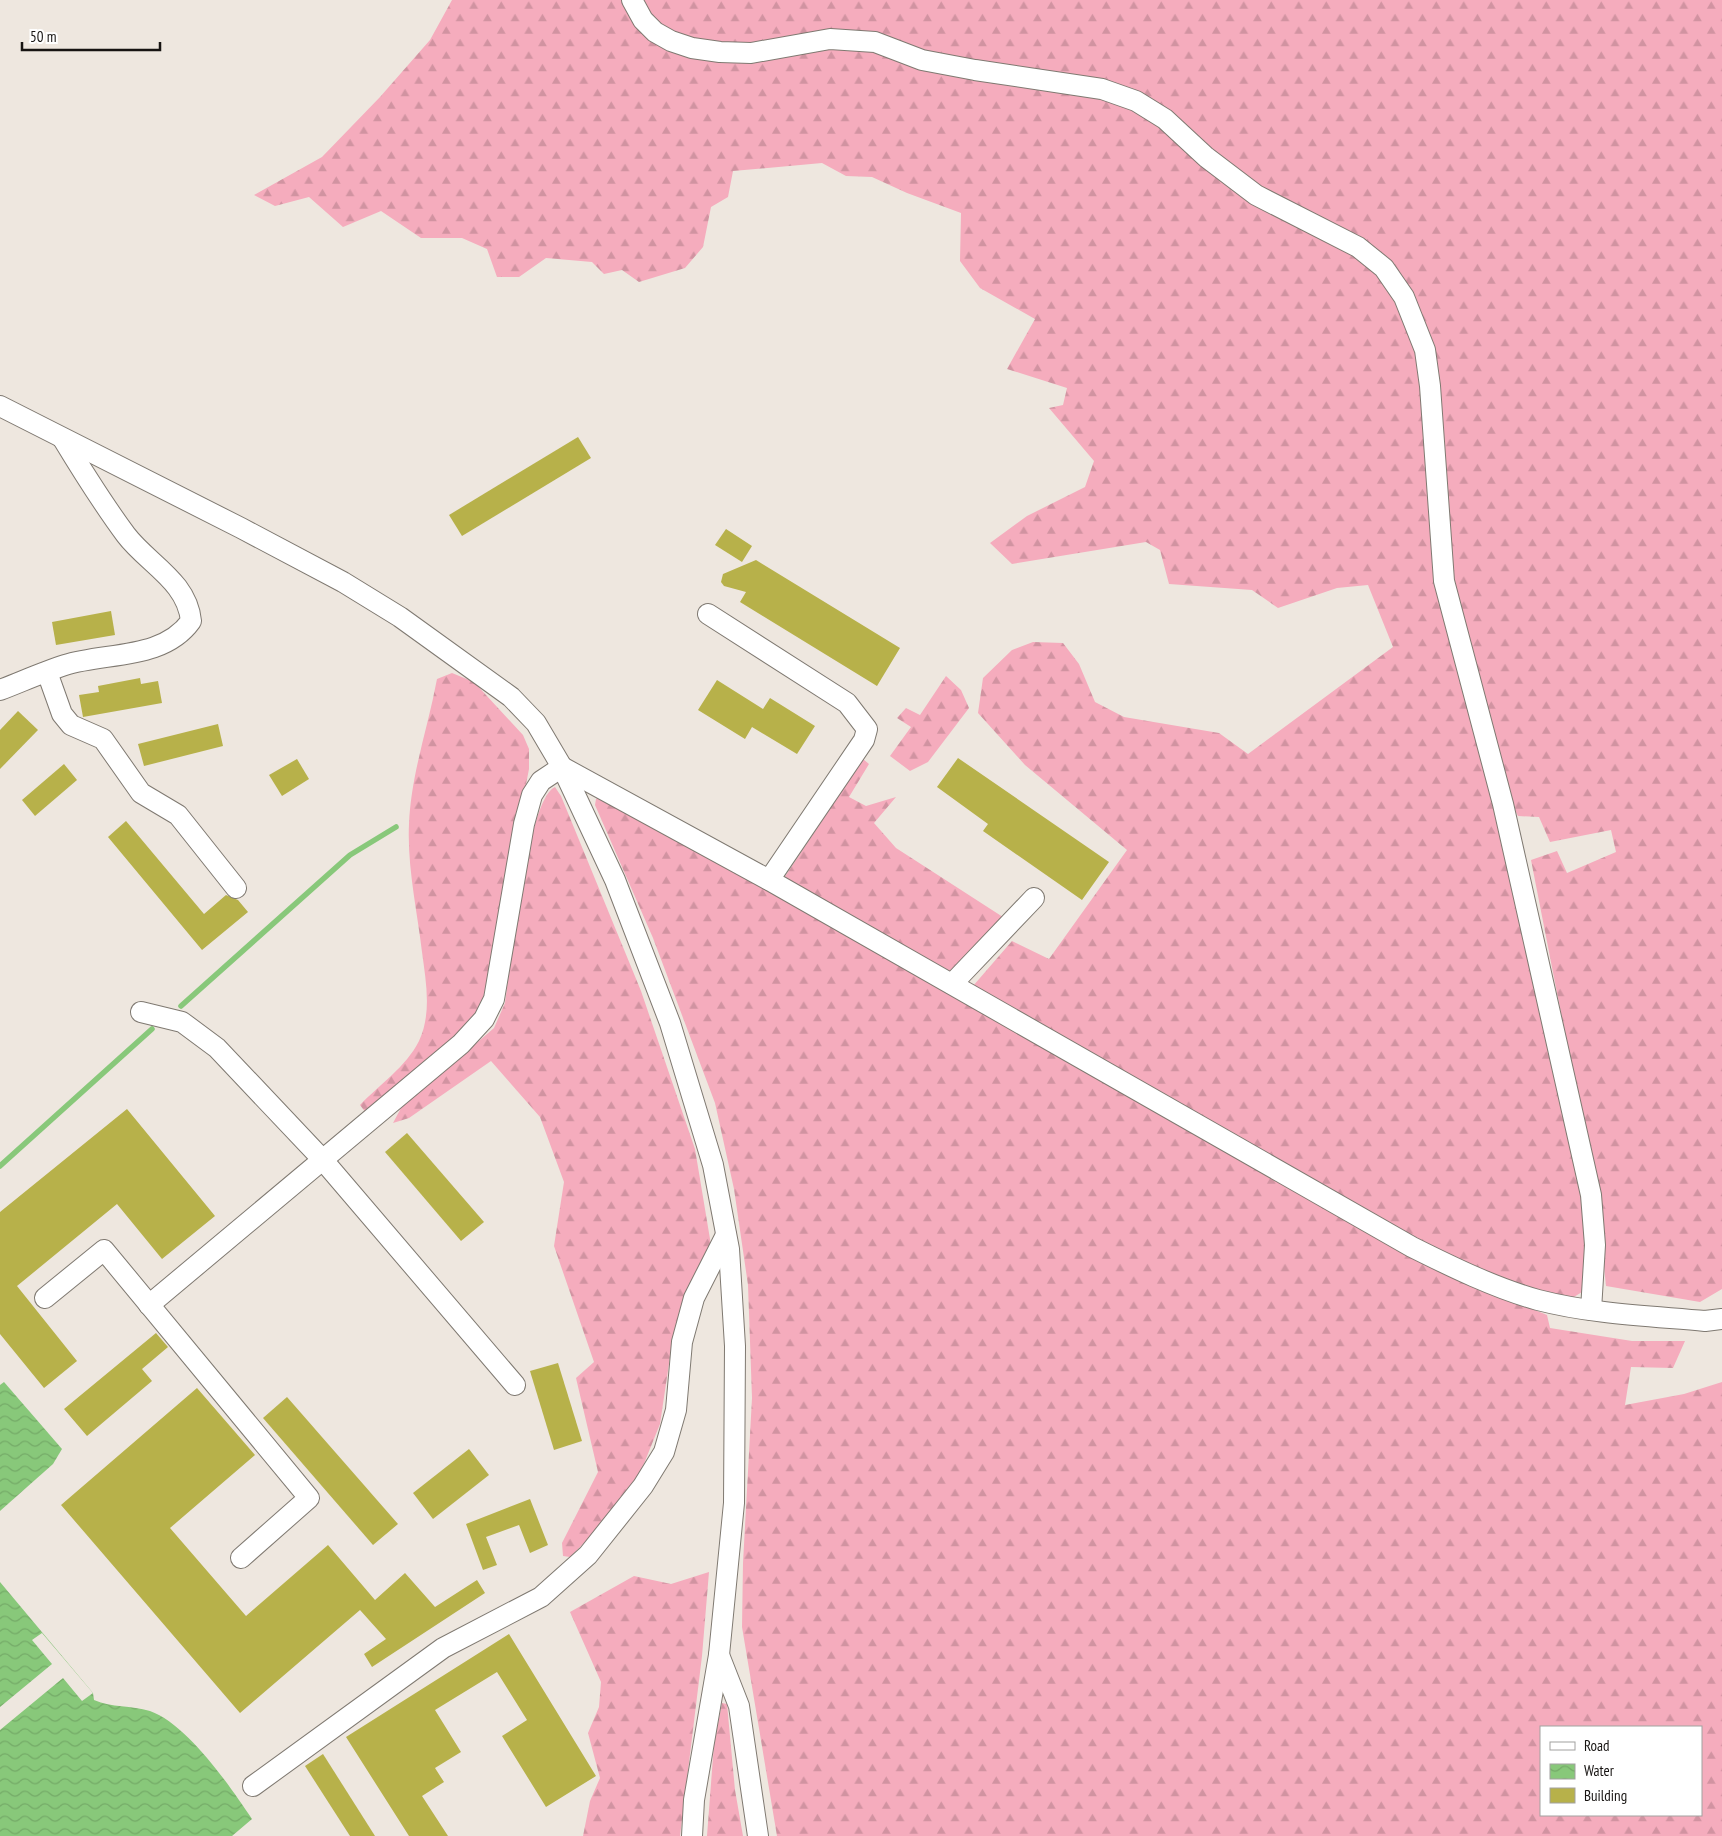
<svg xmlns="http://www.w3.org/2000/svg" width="1722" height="1836" font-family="'PT Sans Narrow',sans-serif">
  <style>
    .forest { fill: url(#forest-firs); fill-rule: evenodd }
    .water { fill: url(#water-waves) }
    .pier { fill: #eee7df }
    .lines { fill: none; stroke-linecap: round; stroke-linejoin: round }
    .stream { stroke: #88c87a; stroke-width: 5.5 }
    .building { fill: #b7b14a }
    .minor-casing { stroke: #7f7971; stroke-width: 22 }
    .minor { stroke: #fff; stroke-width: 20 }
  </style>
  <defs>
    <pattern id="forest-firs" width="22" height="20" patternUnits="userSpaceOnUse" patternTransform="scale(1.25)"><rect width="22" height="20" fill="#f5acbd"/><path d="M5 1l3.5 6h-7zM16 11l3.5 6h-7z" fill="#d193a1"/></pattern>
    <pattern id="water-waves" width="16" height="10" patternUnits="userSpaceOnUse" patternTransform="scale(1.25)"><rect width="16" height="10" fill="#88c87a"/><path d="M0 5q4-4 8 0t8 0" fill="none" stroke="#75ab68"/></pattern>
  </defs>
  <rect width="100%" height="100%" fill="#eee7df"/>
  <g class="forest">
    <path d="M452,0H624L671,48L853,47L1105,94L1131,104L1380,273L1398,301L1416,351L1423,389L1433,572L1491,799L1585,1198L1591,1273L1582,1292L1569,1300L1522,1289L1412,1239L973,986L1012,941L1049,959L1127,850L1025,765L978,713L983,678L1012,650L1033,642L1063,643L1079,664L1095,702L1124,717L1219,733L1248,754L1393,647L1368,585L1337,588L1278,608L1252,590L1169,584L1160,550L1146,542L1012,564L990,543L1027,516L1085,487L1094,461L1049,408L1063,405L1067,388L1007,369L1035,319L980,288L960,261L961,213L907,193L872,177L846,176L822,163L733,171L728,197L711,207L703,247L685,268L639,282L622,270L604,274L592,262L546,258L519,277H497L487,249L462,238H421L381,211L343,227L309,197L275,206L254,195L322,157L380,97L430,40Z"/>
    <path d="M640,0H1722V1289L1700,1302L1606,1286L1597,1197L1531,860L1557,851L1567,873L1616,852L1611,830L1550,842L1539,817L1518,816L1509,799L1451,575L1438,387L1390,265L1259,191L1172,117L907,49L750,48L694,42L660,27Z"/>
    <path d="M452,673L474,682L523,735L529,749V769L487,983L480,1010L457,1037L366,1113L360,1105C379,1085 406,1067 419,1041C432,1013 426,982 422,952C417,910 407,866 409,824C411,774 428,728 437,679Z"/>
    <path d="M946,676L961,690L969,708L928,762L910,771L890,756L911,727L897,718L906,708L920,715Z"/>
    <path d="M863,759L869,764L849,797L866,806L896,797L874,823L896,848L1006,919L951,974L784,878Z"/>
    <path d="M555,787L561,796L641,991L695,1149L711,1245L683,1306L670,1357L660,1424L639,1476L592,1535L570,1557L563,1556L562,1543L598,1472L576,1378L594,1362L554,1246L564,1182L540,1117L491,1061L409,1118L393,1123L401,1108L494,1028L505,1003C510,968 527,799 555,787Z"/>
    <path d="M600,796L1441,1271L1547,1315L1550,1328L1632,1341H1685L1673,1368L1631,1367L1625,1405L1684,1394L1722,1382V1836H777L742,1627L743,1563L752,1398L748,1285L734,1189L715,1103L653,938L595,805L596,799ZM1541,1727H1701V1815H1541Z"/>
    <path d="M709,1572L702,1656L680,1836H583L590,1801L600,1778L588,1733L599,1707L601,1682L570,1612L634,1576L671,1584Z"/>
    <path d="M722,1703L727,1704L735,1790L743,1836H707L714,1744Z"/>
  </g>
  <g class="water">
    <path d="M4,1382L62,1449L53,1464L0,1511V1385Z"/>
    <path d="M0,1582L93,1693L94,1700C112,1708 131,1705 150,1711C187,1724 230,1786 252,1819L232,1836H0Z"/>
  </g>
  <path class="pier" d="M42,1633L93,1693L82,1701L63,1678L0,1730V1707L52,1664L32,1640Z"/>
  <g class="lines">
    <g class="stream">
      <path d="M181,1006L350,855L396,827"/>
      <path d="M0,1166L152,1029"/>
    </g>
  </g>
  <g class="building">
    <path d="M578,437L591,458L462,536L449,515Z"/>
    <path d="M726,529L752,546L742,562L715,545Z"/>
    <path d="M756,560L900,648L877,686L740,602L746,592L724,586L721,582L723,574Z"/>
    <path d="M111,611L115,635L56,645L52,622Z"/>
    <path d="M140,678L141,684L158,681L162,703L83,717L79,695L99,692L98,686Z"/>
    <path d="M717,680L763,709L770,698L815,726L797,754L752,727L745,739L698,710Z"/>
    <path d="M18,711L38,730L0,769V730Z"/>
    <path d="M218,724L223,746L144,766L138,744Z"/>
    <path d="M958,758L1109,862L1082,900L983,831L988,824L937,787Z"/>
    <path d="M297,759L309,779L282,796L269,775Z"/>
    <path d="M64,764L77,780L35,816L22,800Z"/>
    <path d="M126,821L204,914L226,895L238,900L248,912L202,950L108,837Z"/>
    <path d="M127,1109L215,1216L162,1259L117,1204L17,1286L77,1361L44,1388L0,1334V1212Z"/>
    <path d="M407,1133L484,1222L461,1241L385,1152Z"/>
    <path d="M156,1333L168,1347L142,1369L152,1381L87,1436L64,1409Z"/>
    <path d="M558,1363L582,1441L554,1450L530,1371Z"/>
    <path d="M197,1388L255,1455L170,1528L246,1616L328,1545L375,1600L405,1573L435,1607L477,1580L485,1593L372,1667L364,1654L386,1639L360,1610L240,1713L61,1505Z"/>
    <path d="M287,1397L398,1524L373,1545L263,1418Z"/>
    <path d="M469,1449L489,1475L433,1519L413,1493Z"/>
    <path d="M530,1499L548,1545L530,1553L519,1525L486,1537L497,1565L483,1570L466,1524Z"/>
    <path d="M509,1634L596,1776L546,1807L502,1736L527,1720L497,1672L435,1710L461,1752L435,1768L444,1782L422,1796L448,1836H409L346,1737Z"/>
    <path d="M323,1754L375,1836H350L305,1766Z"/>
  </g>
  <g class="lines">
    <defs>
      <g id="minor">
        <path d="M632,0L643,20L655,32L671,41L692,48L720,52L751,53L830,39L875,42L922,60L975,70L1102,89L1136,101L1165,119L1206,157L1256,195L1358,247L1384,268L1404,297L1425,350L1430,386L1444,581L1503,804L1591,1195L1595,1245L1591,1310"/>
        <path d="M0,406L241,528L343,582L400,617L511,697L536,723L562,767L615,880L670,1023L713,1165L729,1249L735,1346L734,1503L719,1655L694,1800L692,1836"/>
        <path d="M708,614L847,703L867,729L864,740L769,880"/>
        <path d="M47,672L62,714L71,725L103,739L141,793L178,815L236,888"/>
        <path d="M0,690C21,682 43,672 65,665C107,652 163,660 191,621C187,581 148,564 126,535C103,504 83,472 63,439"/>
        <path d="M562,767L769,880L1412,1247C1452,1267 1495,1288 1538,1300C1592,1314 1650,1316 1705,1321L1722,1319"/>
        <path d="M952,984L1034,898"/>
        <path d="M141,1012L182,1022L217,1048L322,1159L515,1385"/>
        <path d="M45,1298L104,1250L309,1498L241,1558"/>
        <path d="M149,1305L461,1044L484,1019L494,999L524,824L532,795L541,781L562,767"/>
        <path d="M719,1655L739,1706L758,1836"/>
        <path d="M253,1786L443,1648L541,1597L588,1555L643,1486L664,1452L676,1410L682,1342L694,1298L726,1235"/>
      </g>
    </defs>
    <use href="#minor" class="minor-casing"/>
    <use href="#minor" class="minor"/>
  </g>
  <rect x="1540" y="1726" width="162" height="90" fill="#ffffff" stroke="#a2a1a0"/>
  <rect x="1550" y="1742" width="25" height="8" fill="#ffffff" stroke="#a2a1a0"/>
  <text x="1584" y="1751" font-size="15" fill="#171412">Road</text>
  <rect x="1550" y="1764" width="25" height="15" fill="url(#water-waves)" stroke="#a2a1a0"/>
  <text x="1584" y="1776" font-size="15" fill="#171412">Water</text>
  <rect x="1550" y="1788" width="25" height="15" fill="#b7b14a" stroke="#a2a1a0"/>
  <text x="1584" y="1801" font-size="15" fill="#171412">Building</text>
  <path d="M22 42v8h138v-8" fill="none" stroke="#171412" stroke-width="2.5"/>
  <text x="30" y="42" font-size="15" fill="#171412" stroke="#ffffff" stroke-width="4" paint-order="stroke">50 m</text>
</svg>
